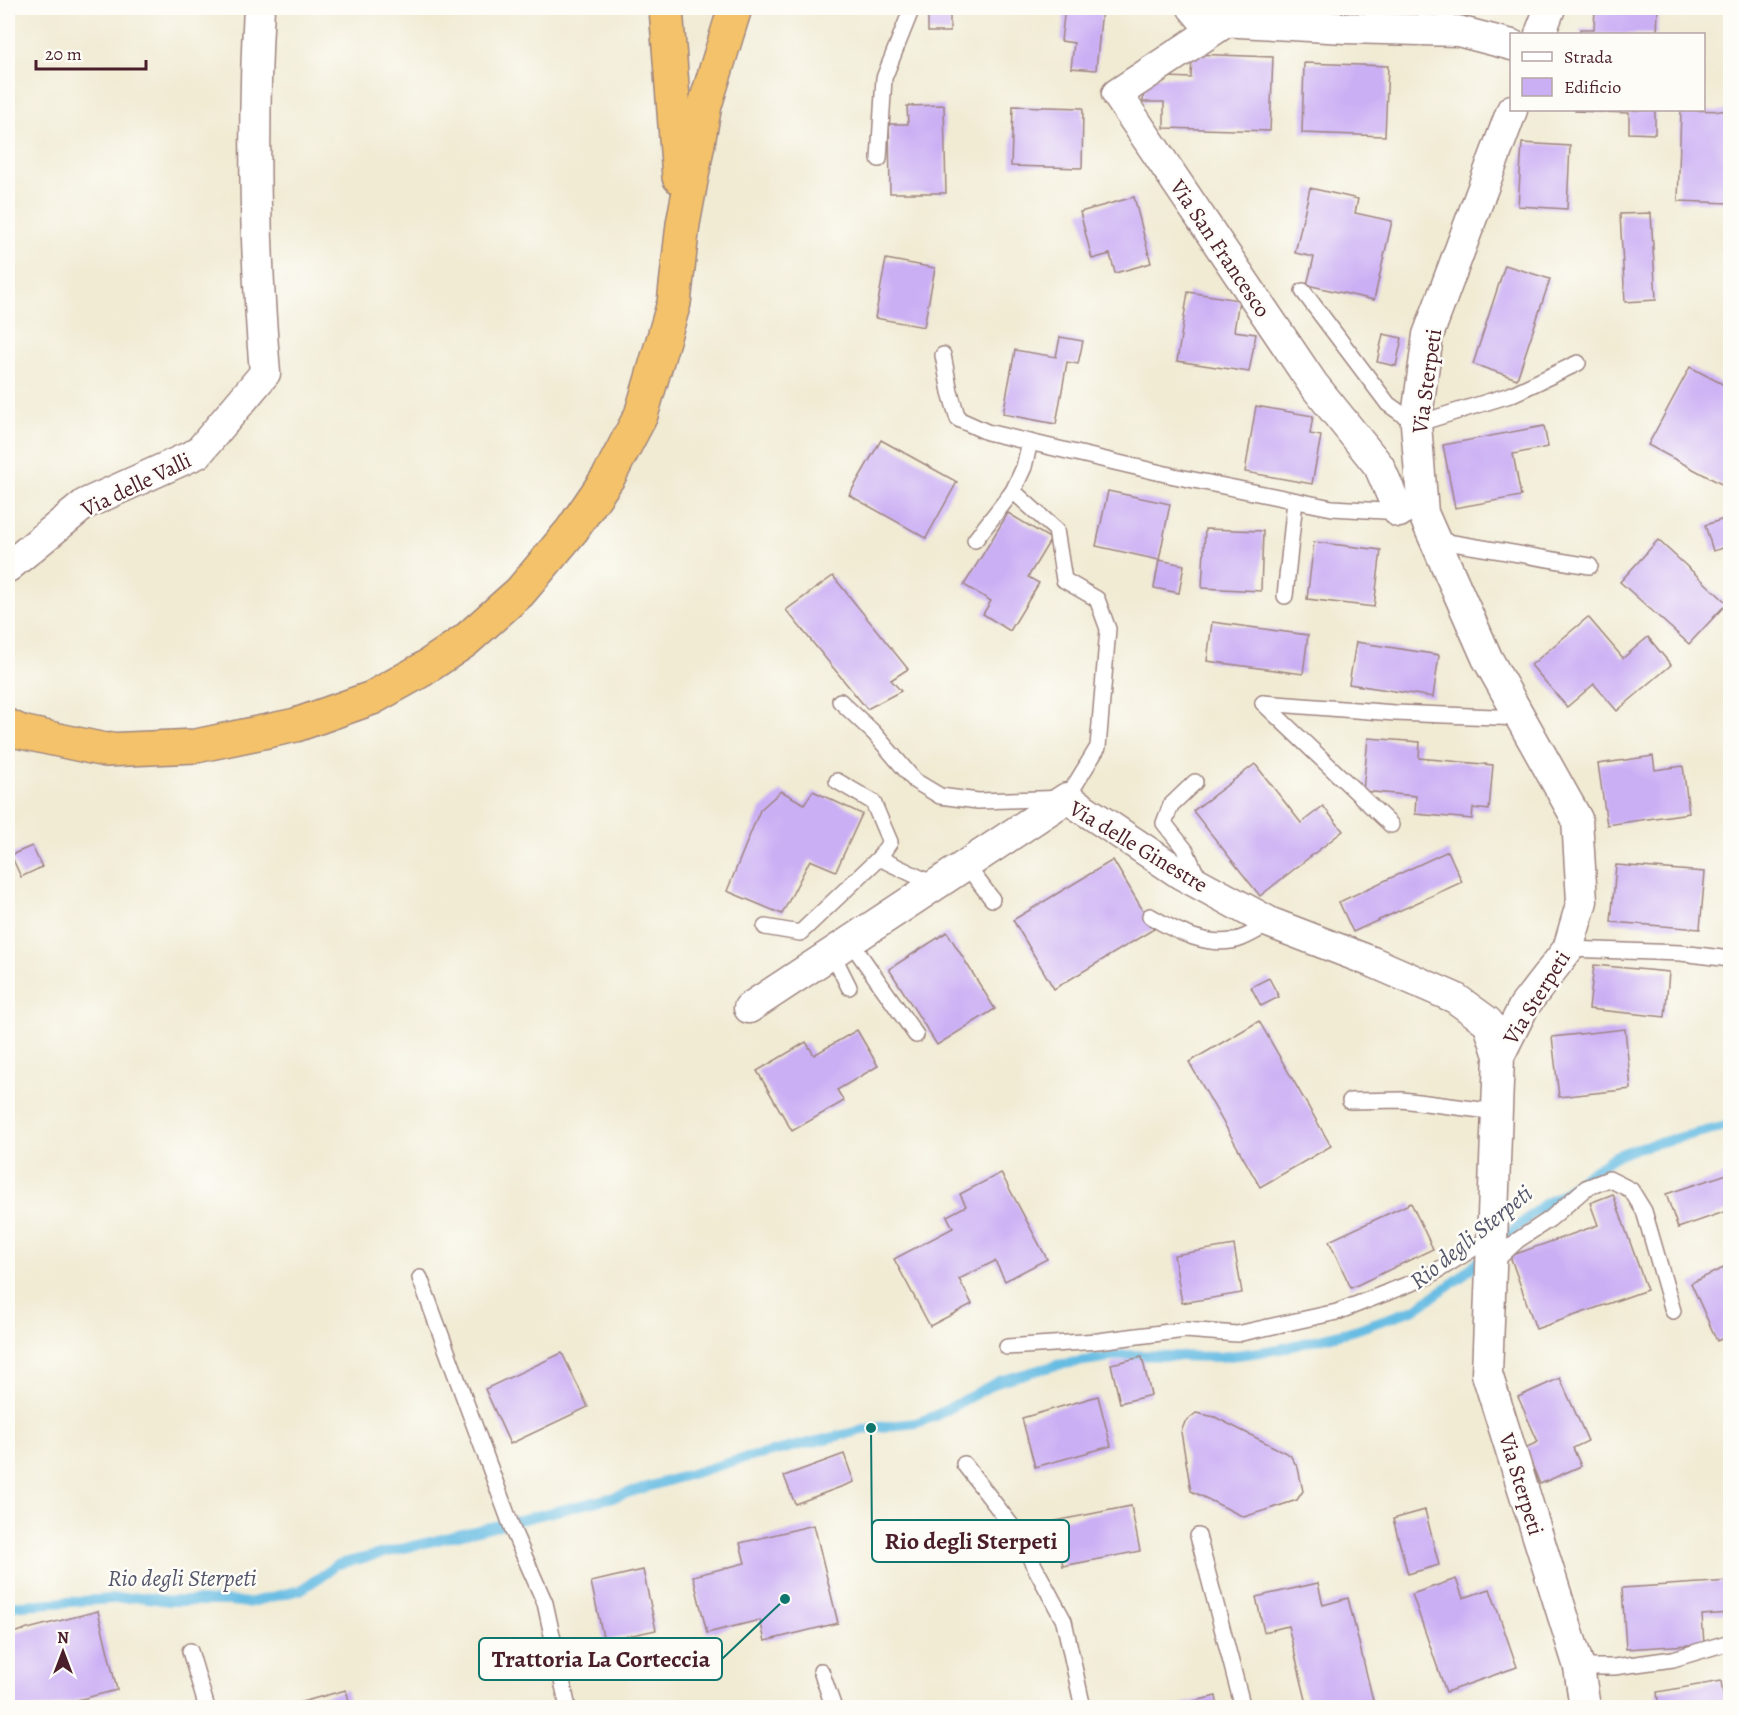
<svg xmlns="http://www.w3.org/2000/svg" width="1738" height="1715" font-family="Alegreya,serif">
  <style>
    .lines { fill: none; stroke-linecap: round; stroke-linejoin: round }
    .stream { stroke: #66bce3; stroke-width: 10 }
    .building { fill: #cbaff4 }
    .lane-casing { stroke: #9e8580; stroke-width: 18 }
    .street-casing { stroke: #9e8580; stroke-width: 33 }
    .highway-casing { stroke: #9e8580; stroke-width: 36 }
    .lane { stroke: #fff; stroke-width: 15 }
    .street { stroke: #fff; stroke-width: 30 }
    .highway { stroke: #f3c26a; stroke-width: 33 }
    .labels { text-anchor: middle; stroke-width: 5; stroke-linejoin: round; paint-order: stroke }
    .street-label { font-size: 22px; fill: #4a1f2b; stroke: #fdfcf7 }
    .water-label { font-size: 24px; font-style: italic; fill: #54566b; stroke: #fdfcf7 }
    .leader { fill: none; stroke: #0f766e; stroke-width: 2 }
    .callout-dot { fill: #0f766e; stroke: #fdfcf7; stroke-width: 2 }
    .callout { fill: #fdfcf7; stroke: #0f766e; stroke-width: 2 }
    .callout-label { font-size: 24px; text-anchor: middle; font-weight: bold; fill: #4a1f2b }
  </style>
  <rect width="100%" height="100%" fill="#fdfcf7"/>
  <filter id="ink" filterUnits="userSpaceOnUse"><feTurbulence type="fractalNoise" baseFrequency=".0167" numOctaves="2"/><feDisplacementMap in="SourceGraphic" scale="12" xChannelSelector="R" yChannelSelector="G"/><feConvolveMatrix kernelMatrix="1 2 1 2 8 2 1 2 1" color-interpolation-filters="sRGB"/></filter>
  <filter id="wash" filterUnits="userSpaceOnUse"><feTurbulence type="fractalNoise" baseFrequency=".008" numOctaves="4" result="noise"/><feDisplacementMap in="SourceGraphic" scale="24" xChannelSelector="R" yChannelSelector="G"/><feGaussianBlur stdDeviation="1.35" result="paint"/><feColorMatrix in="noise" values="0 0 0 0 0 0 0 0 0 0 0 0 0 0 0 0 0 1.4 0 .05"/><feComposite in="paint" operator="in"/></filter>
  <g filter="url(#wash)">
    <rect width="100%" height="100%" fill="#f1ebd4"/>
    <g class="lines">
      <g class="stream">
        <path d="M1497,1244L1543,1205L1560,1196L1585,1176L1615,1156L1637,1148L1730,1125"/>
        <path d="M8,1606L141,1597L170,1601H230L248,1603L300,1590L328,1572L335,1565L614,1497L734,1461L871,1428L916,1423L935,1416L999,1381L1057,1365L1124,1355L1220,1357L1253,1353L1280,1349L1355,1330L1415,1309L1460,1278L1486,1254"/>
      </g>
    </g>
    <g id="blocks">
      <g class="building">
        <path d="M928,8H991V14H950V32H928Z"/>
        <path d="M1065,8L1102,9L1096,70L1071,68L1074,43L1061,41Z"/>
        <path d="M1427,8H1502V14L1427,12Z"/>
        <path d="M1595,8H1658L1657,34H1580V29H1594Z"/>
        <path d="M1192,54L1273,57L1270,131L1164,128V102H1143L1144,76L1191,78Z"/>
        <path d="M1304,63L1388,66L1385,136L1302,133Z"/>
        <path d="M944,105L946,193H890L889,124H908L907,106Z"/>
        <path d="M1013,106L1083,108L1082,168L1011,166Z"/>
        <path d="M1575,110H1655V134L1629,133V113L1575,111Z"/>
        <path d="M1681,110L1730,111L1729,203L1678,201Z"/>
        <path d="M1522,143L1570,146L1567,209L1518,206Z"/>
        <path d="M1310,188L1358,199L1355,213L1392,221L1374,300L1307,285L1314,257L1295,253Z"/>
        <path d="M1134,197L1151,263L1115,273L1110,254L1092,259L1080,212Z"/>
        <path d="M1651,213L1656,300L1625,302L1620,214Z"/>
        <path d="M886,259L935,268L924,327L875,318Z"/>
        <path d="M1505,265L1550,279L1517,379L1473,364Z"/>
        <path d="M1188,292L1239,300L1234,331L1256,334L1249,372L1177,361Z"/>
        <path d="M1383,334L1402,338L1396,366L1377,362Z"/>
        <path d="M1060,337L1083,341L1078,364L1067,362L1056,424L1003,414L1015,350L1056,357Z"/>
        <path d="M1690,367L1730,388V477L1725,486L1648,445Z"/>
        <path d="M1256,406L1313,416L1310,434L1321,436L1312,484L1245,472Z"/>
        <path d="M1544,426L1548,447L1513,454L1521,496L1455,508L1443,445Z"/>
        <path d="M881,440L957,482L926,538L849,495Z"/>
        <path d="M1108,491L1170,504L1159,560L1184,565L1179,593L1154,588L1159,560L1096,546Z"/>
        <path d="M1008,513L1051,539L1028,577L1039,583L1010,631L983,614L991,601L964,585Z"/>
        <path d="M1730,517V546L1713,551L1705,525Z"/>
        <path d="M1205,529L1263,531L1261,591L1202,588Z"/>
        <path d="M1658,540L1727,603L1689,644L1620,582Z"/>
        <path d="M1314,542L1381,550L1374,607L1307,599Z"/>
        <path d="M833,576L908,669L891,680L901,691L867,709L786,610Z"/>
        <path d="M1588,617L1623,658L1648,637L1671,665L1617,711L1594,684L1567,707L1531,665Z"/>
        <path d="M1212,622L1308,635L1303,674L1207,661Z"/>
        <path d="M1356,642L1439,655L1433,697L1349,684Z"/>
        <path d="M1368,738L1420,742L1419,758L1493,765L1489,810L1473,808L1472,819L1415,814L1416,796L1363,791Z"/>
        <path d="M1653,756L1655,770L1683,766L1689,813L1607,825L1598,764Z"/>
        <path d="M1255,764L1301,823L1323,806L1343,831L1260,896L1193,811Z"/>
        <path d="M781,791L804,804L813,791L862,814L836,871L810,860L782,914L727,891L760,810Z"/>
        <path d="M32,846L42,867L21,877L11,855Z"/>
        <path d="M1448,851L1462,882L1353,932L1339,902Z"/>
        <path d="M1113,860L1154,929L1054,989L1013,920Z"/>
        <path d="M1616,865L1705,872L1700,929L1611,922Z"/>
        <path d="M947,932L995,1009L937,1045L889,969Z"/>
        <path d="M1594,965L1669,972L1665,1017L1589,1009Z"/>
        <path d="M1269,978L1279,997L1261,1006L1251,987Z"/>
        <path d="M1259,1021L1331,1146L1260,1187L1189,1062Z"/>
        <path d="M1625,1029L1631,1089L1559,1097L1552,1037Z"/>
        <path d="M857,1030L878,1066L837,1090L844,1101L792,1131L757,1071L806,1042L814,1055Z"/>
        <path d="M1001,1173L1047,1259L1005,1281L995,1261L959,1279L972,1304L930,1326L894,1259L953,1228L947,1216L966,1206L960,1194Z"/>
        <path d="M1730,1173V1210L1678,1228L1666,1194Z"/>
        <path d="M1613,1194L1647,1290L1536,1329L1510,1256L1598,1225L1590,1203Z"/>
        <path d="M1411,1203L1433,1249L1351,1288L1329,1241Z"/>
        <path d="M1234,1245L1242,1293L1182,1303L1174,1255Z"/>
        <path d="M1730,1265V1335L1717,1341L1691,1283Z"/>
        <path d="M562,1353L588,1407L510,1444L485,1389Z"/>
        <path d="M1142,1357L1151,1395L1120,1403L1111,1364Z"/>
        <path d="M1560,1378L1588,1441L1573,1448L1581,1466L1540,1484L1525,1448L1538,1442L1518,1397Z"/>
        <path d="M1098,1396L1111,1446L1035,1467L1022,1418Z"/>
        <path d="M1196,1413L1215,1417L1290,1455L1298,1468L1303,1491L1297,1500L1244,1517L1191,1491L1181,1432L1185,1422Z"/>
        <path d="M844,1454L854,1482L795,1504L784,1476Z"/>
        <path d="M1131,1506L1140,1551L1063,1566L1055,1521Z"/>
        <path d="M1425,1510L1439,1565L1408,1574L1393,1519Z"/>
        <path d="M814,1525L838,1623L765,1641L760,1620L707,1633L693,1576L745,1563L740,1543Z"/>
        <path d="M643,1570L656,1630L604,1641L591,1582Z"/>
        <path d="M1456,1579L1463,1598L1490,1589L1517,1667L1446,1692L1412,1594Z"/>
        <path d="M1730,1581V1613L1702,1615L1704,1644L1626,1649L1622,1588Z"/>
        <path d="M1318,1583L1323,1605L1348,1598L1373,1700L1339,1708H1308L1288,1626L1264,1632L1256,1597Z"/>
        <path d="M98,1611L117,1690L46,1708H8V1634Z"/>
        <path d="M1721,1681L1725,1708H1659L1657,1692Z"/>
        <path d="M346,1690L351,1708H290V1705Z"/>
        <path d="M1216,1696L1218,1708H1183L1182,1704Z"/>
      </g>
    </g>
  </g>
  <g filter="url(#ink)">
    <use href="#blocks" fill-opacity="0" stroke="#9e8580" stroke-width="1.5"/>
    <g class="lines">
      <defs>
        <g id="lane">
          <path d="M879,159L884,78L912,8"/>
          <path d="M1303,291L1388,404L1416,424L1510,395L1578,363"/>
          <path d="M943,355L950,392L958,419L987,432L1174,476L1332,508L1401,512"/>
          <path d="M975,540L1013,491"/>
          <path d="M1435,540L1590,566"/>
          <path d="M1285,596L1295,501"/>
          <path d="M840,701L874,733L915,781L940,796L978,801L1067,798L1098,747L1108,629L1097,599L1064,580L1056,530L1013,491L1024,467L1030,442"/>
          <path d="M1263,703L1395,713L1520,718"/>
          <path d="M1263,703L1391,825"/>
          <path d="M837,781L873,802L890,842L879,858L935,885"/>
          <path d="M1195,782L1171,805L1164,823L1186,851L1199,880"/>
          <path d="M966,865L992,899"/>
          <path d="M1150,916C1175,931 1211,950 1242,938C1252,934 1261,928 1271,923"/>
          <path d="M765,927L800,933L879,858"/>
          <path d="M850,941L916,1035"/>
          <path d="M1568,949L1681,953L1730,959"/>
          <path d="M832,953L849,987"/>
          <path d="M1350,1101L1402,1100L1497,1112"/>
          <path d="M1491,1265L1518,1240L1550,1219L1586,1188L1609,1179L1631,1190L1644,1211L1673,1311"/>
          <path d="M420,1278L514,1533L545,1603L568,1708"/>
          <path d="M1007,1347L1098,1341L1185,1330L1237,1334L1337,1312L1427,1277L1492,1237"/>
          <path d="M964,1464L1015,1530L1064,1621L1083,1708"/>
          <path d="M1198,1536L1243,1708"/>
          <path d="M190,1651L207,1708"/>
          <path d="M1579,1667H1614L1673,1659L1730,1642"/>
          <path d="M821,1671L834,1708"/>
        </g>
        <g id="street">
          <path d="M1193,8L1203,20L1346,28L1458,31L1512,45"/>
          <path d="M1227,21L1117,94L1313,384L1379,466L1399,512"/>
          <path d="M1540,34L1550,8"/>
          <path d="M1512,110L1428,335L1416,424L1423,513L1487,658L1577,819L1582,901L1568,949L1524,1006L1499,1056L1487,1374L1579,1667L1585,1708"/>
          <path d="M8,567L85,504L198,453L265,373C255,252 252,130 259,8"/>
          <path d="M749,1008L1067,798L1181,874L1271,923L1375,963L1455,998L1488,1022L1499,1056"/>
        </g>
        <g id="highway">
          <path d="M666,8L679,177"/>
          <path d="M8,726L21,732L105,750L196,746L296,725L372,698L422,670L465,641L520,592L572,530L609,476L641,415L674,303L683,224L705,105L735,8"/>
        </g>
      </defs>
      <use href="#lane" class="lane-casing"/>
      <use href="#street" class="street-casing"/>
      <use href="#highway" class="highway-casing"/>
      <use href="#lane" class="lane"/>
      <use href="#street" class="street"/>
      <use href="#highway" class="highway"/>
    </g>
  </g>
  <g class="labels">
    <g class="street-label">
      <text transform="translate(1221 248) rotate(56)" y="8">Via San Francesco</text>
      <text transform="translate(1426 381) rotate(-82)" y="8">Via Sterpeti</text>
      <text transform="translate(136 484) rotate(-26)" y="8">Via delle Valli</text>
      <text transform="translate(1139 846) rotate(31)" y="8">Via delle Ginestre</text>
      <text transform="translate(1536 997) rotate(-58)" y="8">Via Sterpeti</text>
      <text transform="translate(1522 1484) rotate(73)" y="8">Via Sterpeti</text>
    </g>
    <g class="water-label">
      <text transform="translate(1471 1237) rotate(-39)" y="8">Rio degli Sterpeti</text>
      <text x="182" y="1586">Rio degli Sterpeti</text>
    </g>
  </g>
  <path class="leader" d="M871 1428L872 1541M785 1599L722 1659"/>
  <g class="callout-dot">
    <circle cx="871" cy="1428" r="6"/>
    <circle cx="785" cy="1599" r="6"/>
  </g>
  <g class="callout">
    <rect x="872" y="1520" width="197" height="42" rx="6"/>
    <rect x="479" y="1638" width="243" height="42" rx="6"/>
  </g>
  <g class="callout-label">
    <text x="971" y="1549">Rio degli Sterpeti</text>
    <text x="601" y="1667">Trattoria La Corteccia</text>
  </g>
  <rect width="1738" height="1715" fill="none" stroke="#fdfcf7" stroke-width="30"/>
  <rect x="1510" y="33" width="195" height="78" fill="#fdfcf7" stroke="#b5a4a5" stroke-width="1.5"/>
  <rect x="1522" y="52" width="30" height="9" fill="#ffffff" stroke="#b5a4a5" stroke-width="1.5"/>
  <text x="1564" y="63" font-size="18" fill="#4a1f2b">Strada</text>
  <rect x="1522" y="78" width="30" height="18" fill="#cbaff4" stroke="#b5a4a5" stroke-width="1.5"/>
  <text x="1564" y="93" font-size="18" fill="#4a1f2b">Edificio</text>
  <g transform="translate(63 1652)" stroke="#fdfcf7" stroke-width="4.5" paint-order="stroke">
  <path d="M0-4.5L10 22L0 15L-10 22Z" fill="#4a1f2b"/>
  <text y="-9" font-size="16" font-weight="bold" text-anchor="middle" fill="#4a1f2b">N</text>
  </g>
  <path d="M36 60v9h110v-9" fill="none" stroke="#4a1f2b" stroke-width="3"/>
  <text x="45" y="60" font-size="18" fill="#4a1f2b" stroke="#fdfcf7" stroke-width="4.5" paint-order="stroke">20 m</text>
</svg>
